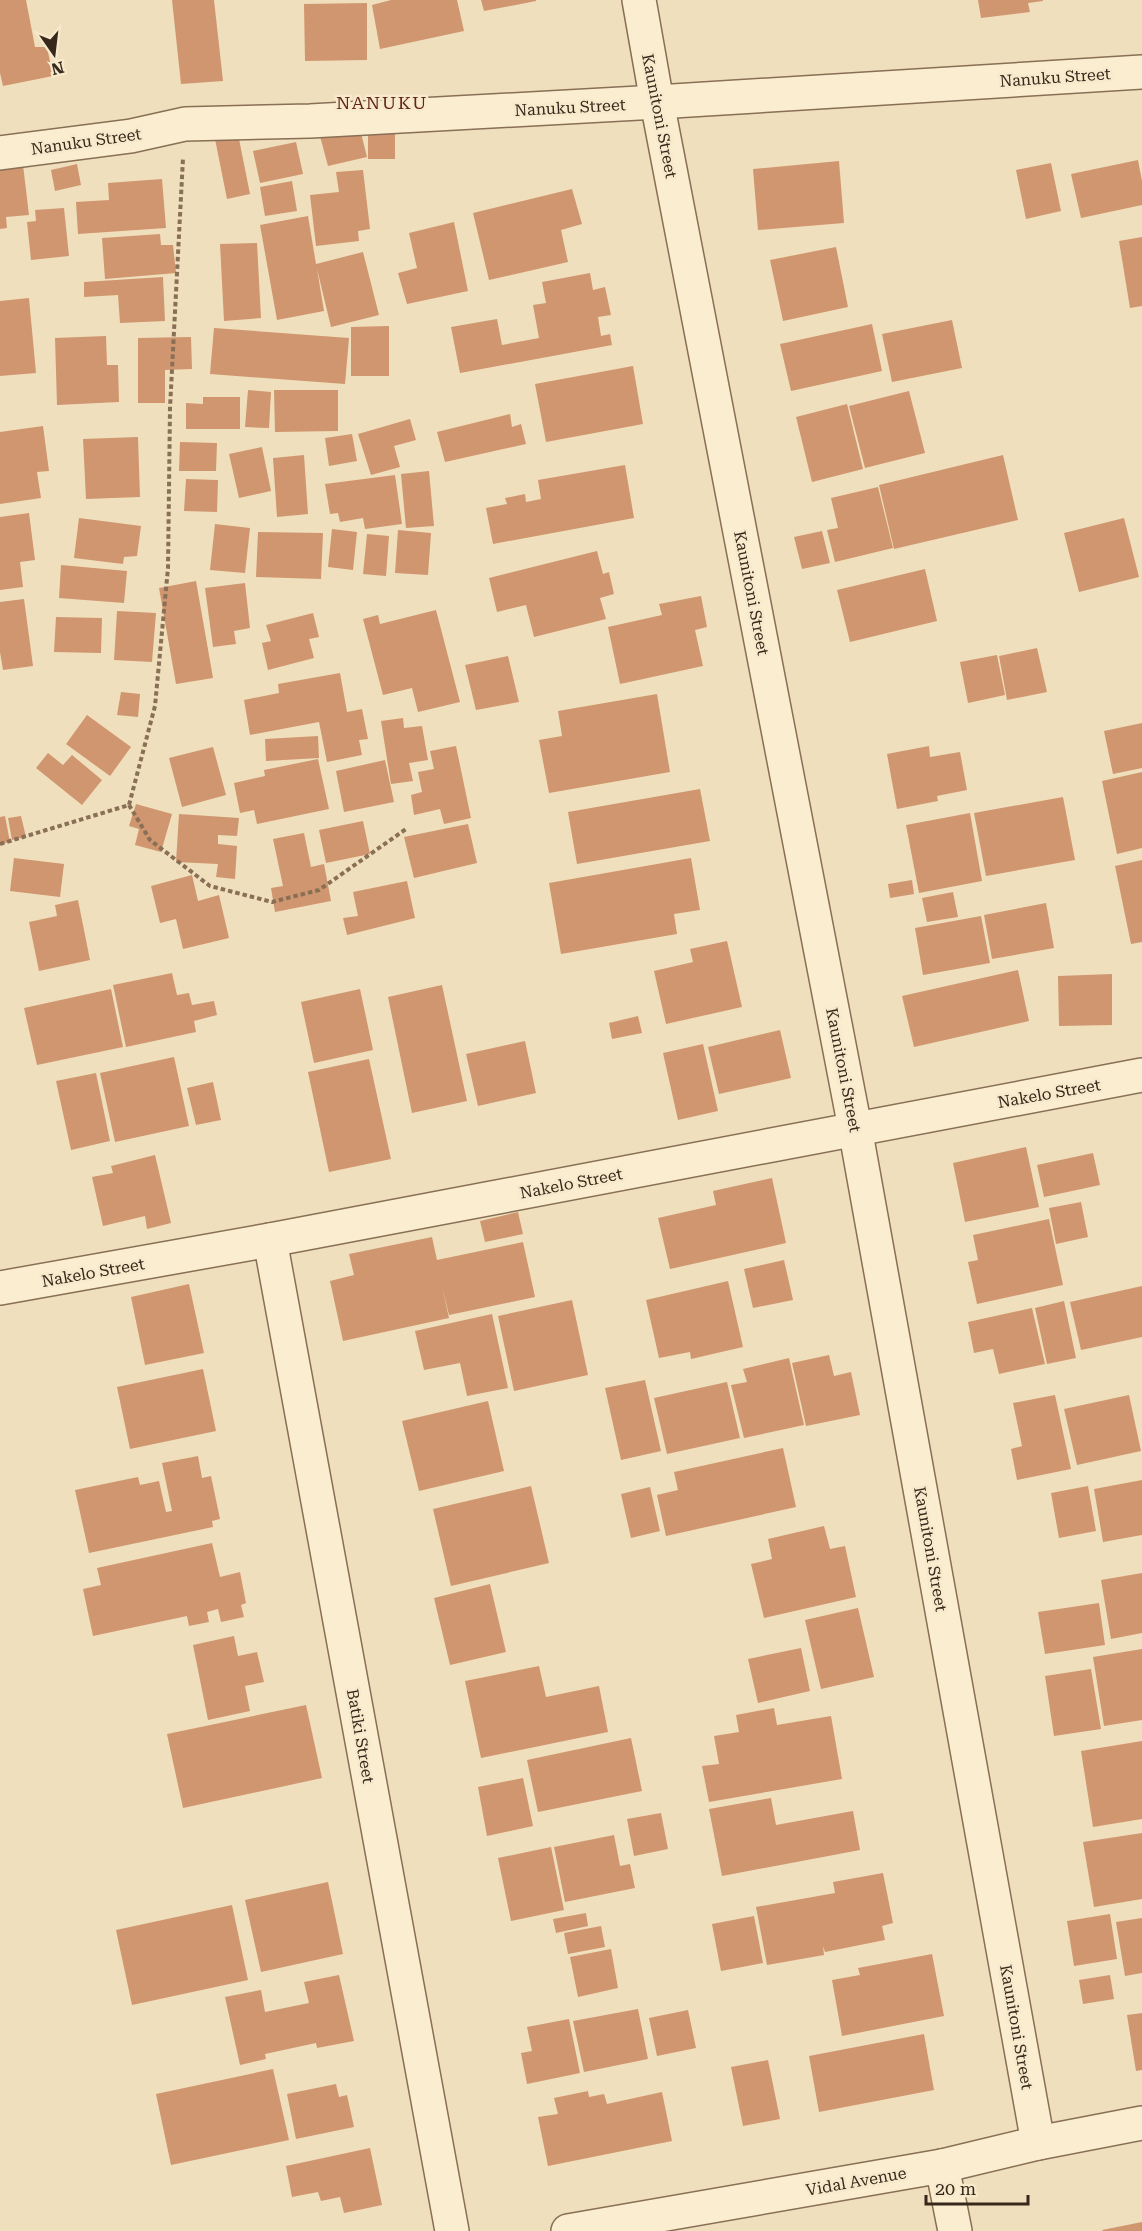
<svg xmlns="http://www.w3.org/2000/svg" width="1142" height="2231" font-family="'Roboto Serif',serif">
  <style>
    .building { fill: #d09670 }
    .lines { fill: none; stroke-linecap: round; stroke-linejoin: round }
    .street-casing { stroke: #886f55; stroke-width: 36 }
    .path { stroke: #886f55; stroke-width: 4; stroke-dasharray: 4.5 3; stroke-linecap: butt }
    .street { stroke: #fbedd0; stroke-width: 33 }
    .labels { text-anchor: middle; stroke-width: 5; stroke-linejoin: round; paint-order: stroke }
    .street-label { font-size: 16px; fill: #37281b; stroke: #f7eacc }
    .neighbourhood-label { font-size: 18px; letter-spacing: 1.5px; fill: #652618; stroke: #f7eacc }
  </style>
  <rect width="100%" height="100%" fill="#f0dfbc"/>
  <g class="building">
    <path d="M0,0H26L35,47H47L53,76L3,86L0,73Z"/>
    <path d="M172,0H214L223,81L181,84Z"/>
    <path d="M391,0H457L464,31L380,49L372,5Z"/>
    <path d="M481,0H536V1L484,11Z"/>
    <path d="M978,0H1043V1L1028,3L1030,12L981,18Z"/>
    <path d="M367,3V60L305,61L304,4Z"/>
    <path d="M317,125H359L367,157L328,166Z"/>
    <rect x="368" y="132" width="27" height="27"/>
    <path d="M238,134L250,194L227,199L215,139Z"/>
    <path d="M296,142L303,174L260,183L253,151Z"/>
    <path d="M1138,160L1142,181V205L1081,218L1071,174Z"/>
    <path d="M839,161L844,223L758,230L753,169Z"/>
    <path d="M1051,163L1061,211L1026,219L1016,170Z"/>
    <path d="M77,164L81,185L55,191L51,170Z"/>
    <path d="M23,165L29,215L6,217L7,228L0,229V168Z"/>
    <path d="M363,170L370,229L358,231L359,241L316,246L310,195L339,192L336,172Z"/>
    <path d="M162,179L166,228L78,234L76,202L109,200L108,183Z"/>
    <path d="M292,181L297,211L265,216L260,187Z"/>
    <path d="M572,189L582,224L561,230L568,262L489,280L473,213Z"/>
    <path d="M64,208L69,256L31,260L27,222L36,221L35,210Z"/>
    <path d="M308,216L316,264L363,252L379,315L331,327L317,269L324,311L277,320L260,225Z"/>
    <path d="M454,222L468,291L407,304L398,273L417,268L409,233Z"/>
    <path d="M160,234L161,245H173L176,273L105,279L102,238Z"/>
    <path d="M1142,237V306L1130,308L1119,241Z"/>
    <path d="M257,243L261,318L224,321L220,244Z"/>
    <path d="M836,247L848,307L783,321L770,260Z"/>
    <path d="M590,273L593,290L605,287L611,315L598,317L601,336L610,334L612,345L460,373L451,327L497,319L502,345L539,338L533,305L546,303L542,282Z"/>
    <path d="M163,277L165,321L120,323L118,295L84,297V282Z"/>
    <path d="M29,298L36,373L0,376V301Z"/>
    <path d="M952,320L962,368L892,382L882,334Z"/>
    <path d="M872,324L882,371L791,391L780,344Z"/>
    <path d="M389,326V376H351V327Z"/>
    <path d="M214,328L349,338L345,384L210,374Z"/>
    <path d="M106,336L107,365H118L119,402L57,405L55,338Z"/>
    <path d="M191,337L192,369L165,370V403H138V338Z"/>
    <path d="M633,366L643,424L546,442L535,384Z"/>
    <path d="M248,390L271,392L269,428L245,427Z"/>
    <path d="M274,390H338V431L275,432Z"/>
    <path d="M909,391L925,453L865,468L849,406Z"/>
    <path d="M203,397H240V429H186V403L203,404Z"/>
    <path d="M847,404L863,469L812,482L796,417Z"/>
    <path d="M510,414L512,427L521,424L526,444L445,462L437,432Z"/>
    <path d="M410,419L416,440L394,446L400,467L371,475L358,434Z"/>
    <path d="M43,426L49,471L37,472L41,498L0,504V432Z"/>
    <path d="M352,434L357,461L329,466L325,438Z"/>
    <path d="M138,437L140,497L86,499L83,439Z"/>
    <path d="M180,442L217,443L216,471H179Z"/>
    <path d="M262,447L271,491L239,498L229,454Z"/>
    <path d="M304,455L308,514L277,517L273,458Z"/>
    <path d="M1003,455L1018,520L894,549L879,485Z"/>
    <path d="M625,465L634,518L493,544L486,508L507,504L505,498L525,494L526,502L541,499L538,480Z"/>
    <path d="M429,471L434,526L406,528L401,474Z"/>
    <path d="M395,475L402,524L365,529L363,518L340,522L338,513L330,514L325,484Z"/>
    <path d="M186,479L218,480L217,512L184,511Z"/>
    <path d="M878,487L893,548L835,562L827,530L838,528L831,498Z"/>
    <path d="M29,513L35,560L20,562L23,587L0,590V517Z"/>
    <path d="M79,518L141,526L137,556L124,557L123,564L74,558Z"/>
    <path d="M1124,518L1139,577L1079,592L1064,533Z"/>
    <path d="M215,524L250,528L245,573L210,570Z"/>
    <path d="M332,529L357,532L353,570L328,567Z"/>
    <path d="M398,530L431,533L428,575L395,573Z"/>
    <path d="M822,531L830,563L802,569L794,537Z"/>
    <path d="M258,532L323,533L321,579L256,577Z"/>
    <path d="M367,534L389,536L386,576L363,574Z"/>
    <path d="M597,551L603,574L609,572L614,594L600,598L606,619L534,637L526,605L497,612L489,578Z"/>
    <path d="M61,565L127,571L124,603L59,598Z"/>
    <path d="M925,569L937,621L850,642L837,590Z"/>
    <path d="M196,581L213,678L176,684L159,588Z"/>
    <path d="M245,583L250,628L234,631L236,644L213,647L205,588Z"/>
    <path d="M701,596L707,627L695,630L703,666L620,684L608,627L662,615L659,604Z"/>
    <path d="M24,599L33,666L3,670L0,652V602Z"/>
    <path d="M436,610L460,702L418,712L412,688L383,695L363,619L378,615L380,624Z"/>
    <path d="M117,611L156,613L152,662L114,660Z"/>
    <path d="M313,613L319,637L309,639L314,658L268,670L262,643L271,641L266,625Z"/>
    <path d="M56,617L102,618L101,653L54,652Z"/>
    <path d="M1037,648L1047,692L1007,700L999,656Z"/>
    <path d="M997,655L1005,695L968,703L960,662Z"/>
    <path d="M508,656L519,702L476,710L465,665Z"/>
    <path d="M340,673L347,712L362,709L368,739L359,740L362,755L327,762L319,722L250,735L244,700L279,693L278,684Z"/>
    <path d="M121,692L140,694L138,717L117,715Z"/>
    <path d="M657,694L670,772L549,793L539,740L562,736L558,711Z"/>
    <path d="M87,715L131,747L110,776L66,744Z"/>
    <path d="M403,718L404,728L422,726L428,760L409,763L413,781L391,784L381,721Z"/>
    <path d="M1142,723V768L1113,774L1104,731Z"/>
    <path d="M318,736L319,758L266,761L265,739Z"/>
    <path d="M456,746L471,818L444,824L440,809L414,815L411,795L422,792L418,772L434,769L430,751Z"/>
    <path d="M929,746L930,757L960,752L967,790L937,796L938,801L897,809L887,754Z"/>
    <path d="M213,747L226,795L182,807L169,758Z"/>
    <path d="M48,753L63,765L72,755L102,780L82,805L36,768Z"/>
    <path d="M318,759L329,809L257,824L254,810L240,813L234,783L265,776L264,770Z"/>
    <path d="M385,760L394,802L344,812L336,771Z"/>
    <path d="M1142,772V848L1117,854L1102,781Z"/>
    <path d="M700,789L710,841L577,864L568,812Z"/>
    <path d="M1063,797L1075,860L986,876L974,813Z"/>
    <path d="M136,804L172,814L161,852L135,845L139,829L129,826Z"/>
    <path d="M970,813L982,881L919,893L906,825Z"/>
    <path d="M179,814L239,818L237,836L218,835V844L237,846L235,879L216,877L218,864L176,862Z"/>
    <path d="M5,816L10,842L0,844V817Z"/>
    <path d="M21,816L26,837L12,840L8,818Z"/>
    <path d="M363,821L370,854L326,863L319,830Z"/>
    <path d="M468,824L477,863L414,878L404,837Z"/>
    <path d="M304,833L311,867L324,864L331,901L275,912L271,888L283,886L273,839Z"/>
    <path d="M14,858L64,864L60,897L10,891Z"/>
    <path d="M691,858L700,910L674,914L677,934L561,954L549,883Z"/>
    <path d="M1142,860V942L1131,944L1115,866Z"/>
    <path d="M192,875L198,901L219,895L229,938L183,949L176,919L160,923L151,886Z"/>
    <path d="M912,880L914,894L890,898L888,884Z"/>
    <path d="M407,881L415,918L347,935L343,918L358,916L353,892Z"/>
    <path d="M953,892L958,917L927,922L922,898Z"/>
    <path d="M78,900L90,960L39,971L29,922L57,916L55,905Z"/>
    <path d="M1046,903L1054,948L992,959L984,915Z"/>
    <path d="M981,916L990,963L923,975L915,928Z"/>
    <path d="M727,941L742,1007L666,1024L654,971L693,962L690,949Z"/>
    <path d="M1018,970L1029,1021L914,1047L902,996Z"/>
    <path d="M172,973L177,995L189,993L192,1005L214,1001L217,1015L194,1021L196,1032L126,1047L113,985Z"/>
    <path d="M1112,974V1025L1059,1026L1058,976Z"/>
    <path d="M442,985L467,1101L412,1113L388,997Z"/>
    <path d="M111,989L123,1047L37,1065L24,1008Z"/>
    <path d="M360,989L373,1050L314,1063L301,1002Z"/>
    <path d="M638,1016L642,1033L612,1039L609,1023Z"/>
    <path d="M780,1030L791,1078L719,1094L708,1047Z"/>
    <path d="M525,1041L536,1093L478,1106L466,1054Z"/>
    <path d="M703,1044L718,1111L678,1120L663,1053Z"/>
    <path d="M174,1057L189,1126L115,1142L100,1073Z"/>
    <path d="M369,1059L391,1159L329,1172L308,1072Z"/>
    <path d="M96,1073L110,1141L71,1150L56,1081Z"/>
    <path d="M213,1082L221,1120L196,1125L187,1088Z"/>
    <path d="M1026,1147L1039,1207L965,1222L953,1163Z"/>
    <path d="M1093,1153L1100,1185L1044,1197L1037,1165Z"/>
    <path d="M155,1155L171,1223L147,1229L145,1216L103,1226L92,1177L113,1173L111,1166Z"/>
    <path d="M772,1178L786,1243L670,1269L658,1218L716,1205L713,1191Z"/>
    <path d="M1081,1202L1088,1237L1056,1244L1049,1208Z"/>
    <path d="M518,1212L523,1234L485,1242L480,1221Z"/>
    <path d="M1049,1219L1063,1285L977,1304L968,1262L978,1260L973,1235Z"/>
    <path d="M432,1237L437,1260L523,1242L535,1297L449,1315L442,1286L449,1318L343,1341L330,1281L354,1275L349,1254Z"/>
    <path d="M784,1260L793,1300L753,1308L744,1269Z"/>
    <path d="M728,1281L743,1347L691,1359L690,1352L659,1358L646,1300Z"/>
    <path d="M189,1284L204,1353L145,1365L131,1297Z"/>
    <path d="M1142,1286V1337L1081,1350L1070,1302Z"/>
    <path d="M572,1300L588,1375L514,1391L498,1316Z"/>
    <path d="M1064,1301L1076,1358L1047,1364L1035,1308Z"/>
    <path d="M1032,1308L1045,1364L999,1374L993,1349L974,1353L968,1322Z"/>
    <path d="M492,1314L508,1388L467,1396L460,1363L424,1370L415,1331Z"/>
    <path d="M829,1355L834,1376L851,1372L860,1415L806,1426L792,1363Z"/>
    <path d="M789,1358L804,1425L744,1438L731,1385L747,1382L743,1369Z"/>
    <path d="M203,1369L216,1431L130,1449L117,1387Z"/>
    <path d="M645,1380L661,1451L621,1460L605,1388Z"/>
    <path d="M727,1382L740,1438L667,1454L654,1398Z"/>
    <path d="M1055,1395L1071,1469L1017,1480L1011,1449L1022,1446L1013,1403Z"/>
    <path d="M1129,1395L1141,1451L1077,1465L1064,1409Z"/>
    <path d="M488,1401L504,1471L419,1491L402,1421Z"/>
    <path d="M783,1448L796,1507L666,1536L657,1495L678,1490L674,1472Z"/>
    <path d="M198,1456L202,1478L211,1476L220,1519L212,1521L213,1527L89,1553L75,1490L138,1477L140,1485L159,1481L166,1512L172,1511L162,1463Z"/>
    <path d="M1142,1480V1535L1103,1542L1094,1489Z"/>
    <path d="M531,1486L549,1563L451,1586L433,1509Z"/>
    <path d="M1088,1486L1096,1531L1059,1538L1051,1493Z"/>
    <path d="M650,1487L660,1531L631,1538L621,1494Z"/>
    <path d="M824,1526L830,1549L845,1546L856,1597L764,1618L751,1564L772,1559L768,1539Z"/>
    <path d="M212,1543L220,1577L240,1572L246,1603L241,1605L244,1617L221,1622L218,1609L207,1612L209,1622L189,1626L187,1616L93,1636L83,1589L101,1585L97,1568Z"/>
    <path d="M1142,1573V1633L1111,1639L1101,1580Z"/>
    <path d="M490,1584L506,1652L450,1665L434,1598Z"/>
    <path d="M1099,1603L1105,1645L1045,1654L1038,1612Z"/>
    <path d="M858,1608L874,1677L821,1689L805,1620Z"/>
    <path d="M234,1636L238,1656L257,1652L264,1682L245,1686L250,1711L208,1720L193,1645Z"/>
    <path d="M801,1648L810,1691L758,1703L748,1659Z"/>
    <path d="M1142,1649V1720L1104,1726L1093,1657Z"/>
    <path d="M539,1666L546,1697L599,1686L608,1732L481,1758L465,1681Z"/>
    <path d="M1091,1669L1101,1729L1054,1736L1045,1676Z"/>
    <path d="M306,1705L322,1778L183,1808L167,1734Z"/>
    <path d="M774,1708L777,1725L831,1716L842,1779L709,1802L702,1766L719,1764L714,1736L739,1732L736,1715Z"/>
    <path d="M631,1738L642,1791L538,1812L527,1760Z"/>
    <path d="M1142,1741V1819L1093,1827L1081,1751Z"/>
    <path d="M523,1778L533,1826L487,1836L478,1787Z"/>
    <path d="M771,1798L776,1825L853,1811L860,1850L722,1876L709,1809Z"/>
    <path d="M661,1813L668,1849L634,1856L627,1819Z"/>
    <path d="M1142,1833V1899L1094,1907L1083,1842Z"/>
    <path d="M614,1835L620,1866L630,1864L635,1888L565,1902L554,1847Z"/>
    <path d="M551,1847L564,1910L511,1921L498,1858Z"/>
    <path d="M883,1873L893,1923L882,1926L885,1940L825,1952L823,1946L824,1955L767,1965L756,1907L835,1893L833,1882Z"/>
    <path d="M328,1882L343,1954L261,1972L245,1900Z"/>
    <path d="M232,1905L248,1980L132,2005L116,1930Z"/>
    <path d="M586,1913L588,1926L556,1933L553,1919Z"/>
    <path d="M1110,1914L1117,1959L1074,1966L1067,1921Z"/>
    <path d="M754,1916L763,1963L721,1971L712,1924Z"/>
    <path d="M1142,1918V1973L1125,1976L1116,1922Z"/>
    <path d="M601,1926L605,1947L568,1954L564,1933Z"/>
    <path d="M611,1949L618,1988L578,1997L570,1957Z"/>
    <path d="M932,1954L944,2016L842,2036L832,1980L860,1975L858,1968Z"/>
    <path d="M339,1975L354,2041L317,2048L316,2043L265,2054L266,2059L240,2065L225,1997L261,1990L265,2012L309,2003L304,1982Z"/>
    <path d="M1110,1975L1114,1999L1083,2004L1079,1980Z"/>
    <path d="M638,2009L648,2059L584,2072L573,2021Z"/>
    <path d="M688,2010L696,2048L657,2056L649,2018Z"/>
    <path d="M1142,2013V2070L1136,2071L1127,2015Z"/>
    <path d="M569,2019L580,2073L527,2084L521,2053L532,2051L527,2027Z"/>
    <path d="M924,2034L934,2090L819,2112L809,2056Z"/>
    <path d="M768,2060L780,2119L743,2126L731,2067Z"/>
    <path d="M273,2069L289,2140L171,2165L156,2094Z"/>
    <path d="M336,2084L339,2097L347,2095L354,2127L296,2139L287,2094Z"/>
    <path d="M588,2091L589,2097L604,2094L607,2104L662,2092L672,2141L548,2166L538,2117L558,2114L554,2098Z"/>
    <path d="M370,2148L382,2205L344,2213L340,2197L321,2201L318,2192L292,2197L286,2166Z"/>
    <path d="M1142,2222V2231H1103L1102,2230Z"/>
  </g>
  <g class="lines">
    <defs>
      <g id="street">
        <path d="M639,0L657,102L855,1128L1038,2143"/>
        <path d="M0,153L131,136L185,124L310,121L657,102L1142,72"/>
        <path d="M270,1240L452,2231"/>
        <path d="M0,1288L270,1240L1142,1075"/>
        <path d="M942,2166L955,2231"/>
        <path d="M568,2231L942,2166L1038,2143L1142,2123"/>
      </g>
    </defs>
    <use href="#street" class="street-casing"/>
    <g class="path">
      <path d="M129,805L150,840L210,886L272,902L319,890L406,829"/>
      <path d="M0,844L129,805L155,706L168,568L170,408L183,158"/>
    </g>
    <use href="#street" class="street"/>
  </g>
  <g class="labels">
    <g class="street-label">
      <text transform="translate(1055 77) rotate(-4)" y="6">Nanuku Street</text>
      <text transform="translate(570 107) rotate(-3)" y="6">Nanuku Street</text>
      <text transform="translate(660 116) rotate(79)" y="6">Kaunitoni Street</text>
      <text transform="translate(86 141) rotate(-8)" y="6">Nanuku Street</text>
      <text transform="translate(752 593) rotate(79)" y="6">Kaunitoni Street</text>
      <text transform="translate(844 1070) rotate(79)" y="6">Kaunitoni Street</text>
      <text transform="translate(1049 1093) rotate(-10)" y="6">Nakelo Street</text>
      <text transform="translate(571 1183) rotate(-11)" y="6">Nakelo Street</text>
      <text transform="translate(93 1272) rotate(-10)" y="6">Nakelo Street</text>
      <text transform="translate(931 1549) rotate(80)" y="6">Kaunitoni Street</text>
      <text transform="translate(361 1736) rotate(80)" y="6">Batiki Street</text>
      <text transform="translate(1017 2027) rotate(80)" y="6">Kaunitoni Street</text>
      <text transform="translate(856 2181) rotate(-10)" y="6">Vidal Avenue</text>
    </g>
    <g class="neighbourhood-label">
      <text x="382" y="109">NANUKU</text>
    </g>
  </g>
  <g transform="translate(54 54) rotate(166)" stroke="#f7eacc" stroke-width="4.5" paint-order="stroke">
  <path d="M0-4.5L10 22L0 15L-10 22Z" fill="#37281b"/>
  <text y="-9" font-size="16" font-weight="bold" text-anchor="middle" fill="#37281b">N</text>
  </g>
  <path d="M926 2195v9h102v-9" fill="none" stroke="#37281b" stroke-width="3"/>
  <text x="935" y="2195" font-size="18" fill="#37281b" stroke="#f7eacc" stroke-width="4.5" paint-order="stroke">20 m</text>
</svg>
